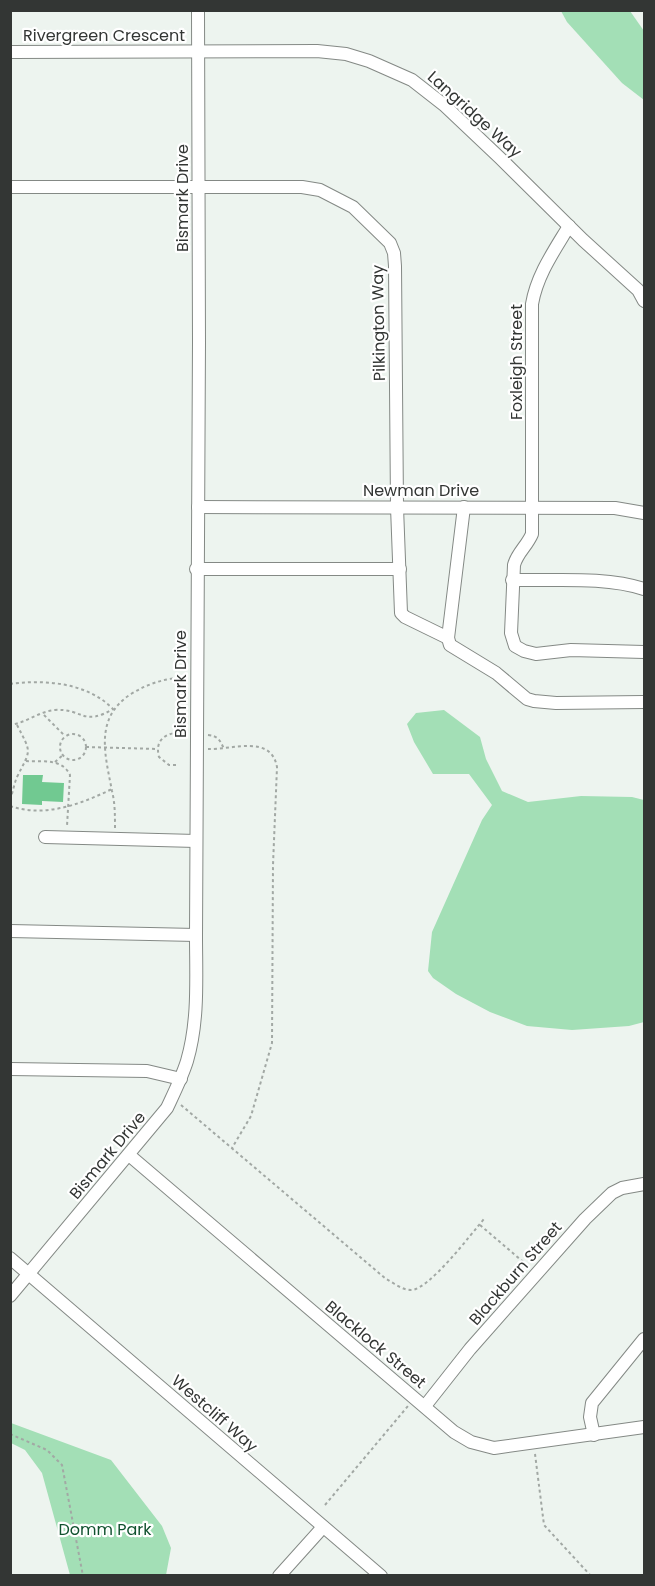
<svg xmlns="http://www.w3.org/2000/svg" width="655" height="1586" font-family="Poppins,sans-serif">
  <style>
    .green { fill: #a3dfb6 }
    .building { fill: #71c991 }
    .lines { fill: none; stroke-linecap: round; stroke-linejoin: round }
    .minor-casing { stroke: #848985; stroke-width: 14 }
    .path { stroke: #a2a8a4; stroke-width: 2; stroke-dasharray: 3 3; stroke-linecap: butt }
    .minor { stroke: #fff; stroke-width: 12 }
    .labels { text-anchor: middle; stroke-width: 4.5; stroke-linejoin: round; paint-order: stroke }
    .street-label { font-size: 16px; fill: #333634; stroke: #fff }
    .park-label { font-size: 16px; fill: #10522f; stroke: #fff }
  </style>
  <rect width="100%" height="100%" fill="#edf4ef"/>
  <g class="green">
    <path d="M561,11H630L644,31V100L622,83L567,22Z"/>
    <path d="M444,710L480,737L486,759L502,791L528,802L581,796L632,797L644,800V1022L629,1026L572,1030L527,1026L490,1012L456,994L433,978L428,971L432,932L482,820L492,805L469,774H433L414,742L407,724L416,713Z"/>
    <path d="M11,1423L111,1460L162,1526L171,1548L166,1575H70L42,1473L25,1450L11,1443Z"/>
  </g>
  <path class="building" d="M23,775H43L42,782L64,783L63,802L42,801V805L22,804Z"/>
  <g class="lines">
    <defs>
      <g id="minor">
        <path d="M10,52L317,51L346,54L369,61L412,80L444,105L500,158L583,240L638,290L644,301"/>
        <path d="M10,187H302L320,190L353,207L390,243L394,253L395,266L397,507L401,613L405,617L448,638"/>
        <path d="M569,226C554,251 537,275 532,304V534C527,546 517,553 514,565L511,633L515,646L524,651L536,654L571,650L644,652"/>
        <path d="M198,507L615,508L644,513"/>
        <path d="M464,507L448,638L450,645L496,673L527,699L534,701L556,703L644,702"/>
        <path d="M196,569H400"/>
        <path d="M512,580C554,581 605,576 644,589"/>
        <path d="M45,837L196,841"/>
        <path d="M10,931L196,935"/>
        <path d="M10,1069L147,1071L181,1079"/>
        <path d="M129,1155L454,1432L471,1442L494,1448L644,1427"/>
        <path d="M10,1258L381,1576"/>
        <path d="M10,1296L167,1108C174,1093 182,1077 187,1061C199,1020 196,977 196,935L199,342L198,10"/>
        <path d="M425,1406L470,1349L585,1219L612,1193L622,1188L644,1184"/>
        <path d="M594,1435L590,1417L592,1403L644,1339"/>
        <path d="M279,1576L323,1527"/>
      </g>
    </defs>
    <use href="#minor" class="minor-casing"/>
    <g class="path">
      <path d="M10,684C45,679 88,683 113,709C83,727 82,708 55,710C40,711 26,723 10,725"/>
      <path d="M44,715L65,736"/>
      <circle cx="73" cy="747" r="13"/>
      <path d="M208,735C218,736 220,740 224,749"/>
      <path d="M86,747L158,749"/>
      <path d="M208,749C232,750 271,734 277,767L273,865L272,1043L251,1116L232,1148"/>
      <path d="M26,761C42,762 62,758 70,775L67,826"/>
      <path d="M55,762L63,755"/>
      <path d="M176,765H169L159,757C154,738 168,732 185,732"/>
      <path d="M10,800C13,792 14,784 17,777C31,749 32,754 17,725"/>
      <path d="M10,806C45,818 81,804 112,789"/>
      <path d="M115,828C115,815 115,803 112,791C105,754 94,718 131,694C149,683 166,678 187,677"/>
      <path d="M181,1105L386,1279C394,1283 402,1290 411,1290C429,1290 471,1234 484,1219"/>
      <path d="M480,1225L528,1266"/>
      <path d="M10,1434L47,1450L62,1465L83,1576"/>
      <path d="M535,1454L544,1525L591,1576"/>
      <path d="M325,1505L408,1406"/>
    </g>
    <use href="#minor" class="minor"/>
  </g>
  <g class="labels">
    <g class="street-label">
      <text x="104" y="41">Rivergreen Crescent</text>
      <text transform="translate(475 114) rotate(42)" y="6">Langridge Way</text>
      <text transform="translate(182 198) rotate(-90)" y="6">Bismark Drive</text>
      <text transform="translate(378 323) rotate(-91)" y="6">Pilkington Way</text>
      <text transform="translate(516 362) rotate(-90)" y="6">Foxleigh Street</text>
      <text x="421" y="496">Newman Drive</text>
      <text transform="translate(180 684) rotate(-90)" y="6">Bismark Drive</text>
      <text transform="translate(107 1155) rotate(-50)" y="6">Bismark Drive</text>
      <text transform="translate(515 1273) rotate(-49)" y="6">Blackburn Street</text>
      <text transform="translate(376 1344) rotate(40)" y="6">Blacklock Street</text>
      <text transform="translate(215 1413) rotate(41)" y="6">Westcliff Way</text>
    </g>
    <g class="park-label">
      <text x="105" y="1535">Domm Park</text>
    </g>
  </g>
  <rect width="655" height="1586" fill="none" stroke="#333634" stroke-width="24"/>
</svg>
